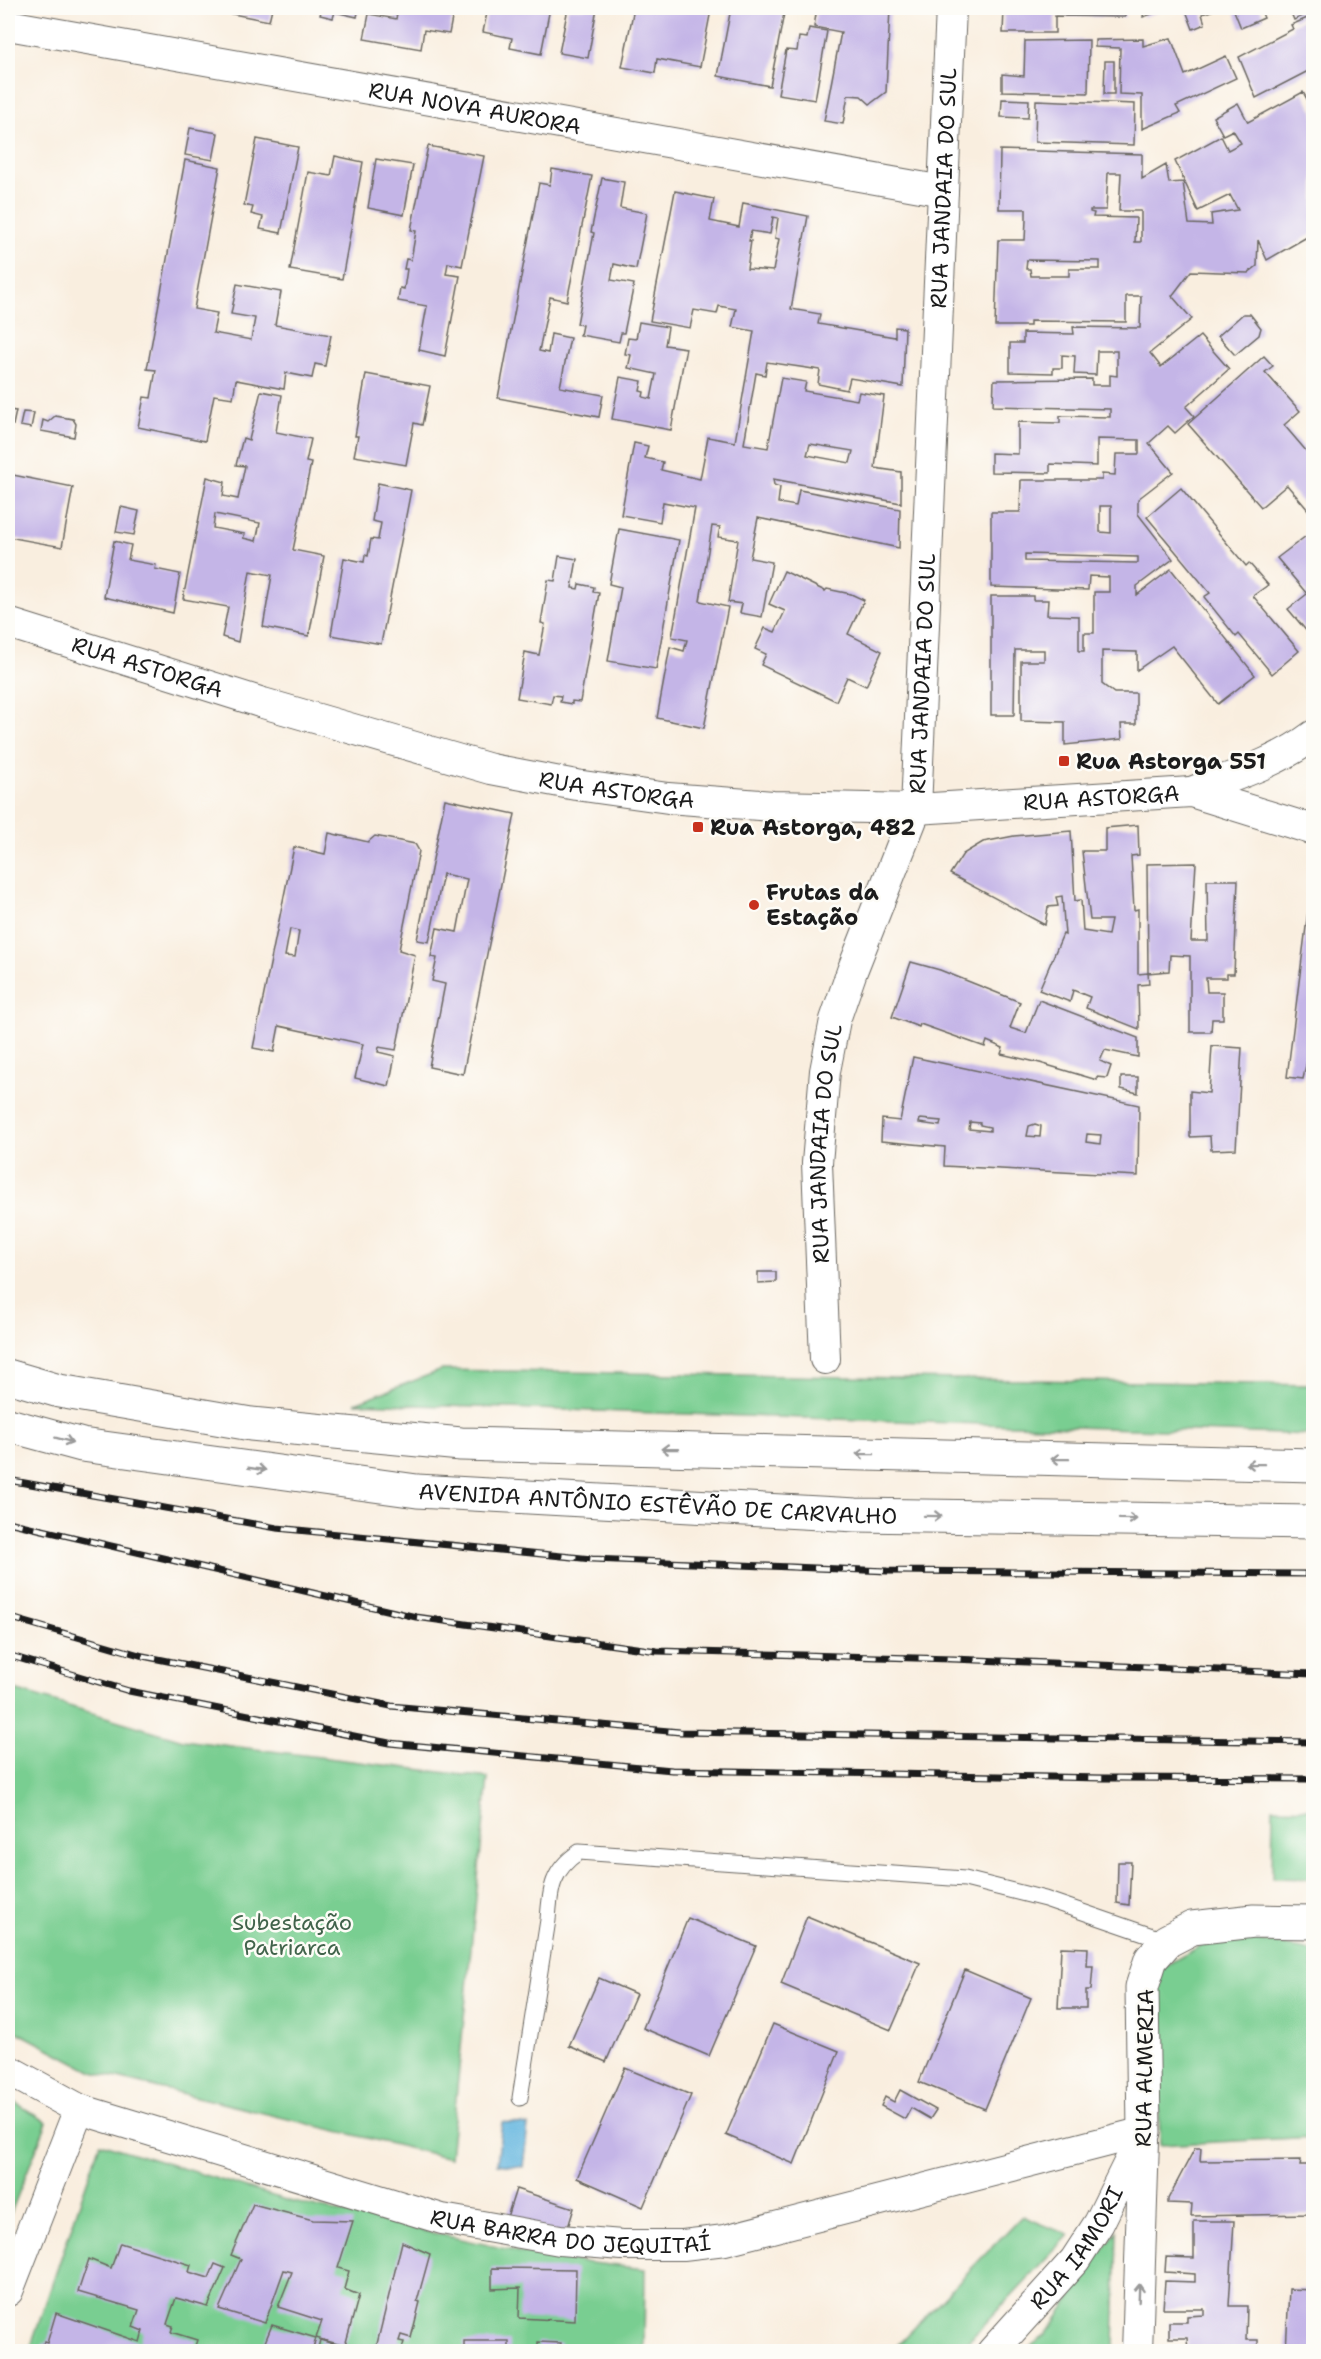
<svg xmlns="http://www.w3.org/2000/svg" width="1321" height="2359" font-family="'Shantell Sans',sans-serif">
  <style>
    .green { fill: #79ce91; stroke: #4a7556; stroke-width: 1.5 }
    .water { fill: #64b6df; stroke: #40697e; stroke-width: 1.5 }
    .building { fill: #c4b5e7; fill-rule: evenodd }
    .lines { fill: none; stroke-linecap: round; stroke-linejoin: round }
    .service-casing { stroke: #696660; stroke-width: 17 }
    .minor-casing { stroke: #696660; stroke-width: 32 }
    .tertiary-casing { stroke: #696660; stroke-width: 35 }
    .trunk-casing { stroke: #696660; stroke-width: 35 }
    .service { stroke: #fff; stroke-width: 15 }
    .minor { stroke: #fff; stroke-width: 30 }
    .tertiary { stroke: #fff; stroke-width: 33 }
    .trunk { stroke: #fff; stroke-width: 33 }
    .rail-casing { stroke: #1c1c1c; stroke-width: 7 }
    .rail { stroke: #fdfcf7; stroke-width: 4.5; stroke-dasharray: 14; stroke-linecap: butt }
    .oneway { stroke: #999 }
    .poi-dot { fill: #c8321e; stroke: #fdfcf7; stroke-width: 2 }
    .labels { text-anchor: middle; stroke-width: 5; stroke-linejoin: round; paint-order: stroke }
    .street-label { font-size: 22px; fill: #1c1c1c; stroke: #fdfcf7 }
    .poi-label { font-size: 22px; font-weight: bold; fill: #1c1c1c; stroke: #fdfcf7; text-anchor: start }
    .park-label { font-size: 22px; fill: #41634b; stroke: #fdfcf7 }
  </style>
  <rect width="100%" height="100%" fill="#fdfcf7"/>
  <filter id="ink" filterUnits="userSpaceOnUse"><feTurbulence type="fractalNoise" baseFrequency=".0167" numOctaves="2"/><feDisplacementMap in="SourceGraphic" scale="12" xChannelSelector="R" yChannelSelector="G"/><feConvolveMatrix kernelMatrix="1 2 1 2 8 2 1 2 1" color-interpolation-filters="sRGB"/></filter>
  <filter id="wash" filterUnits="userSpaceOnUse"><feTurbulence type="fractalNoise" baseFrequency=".008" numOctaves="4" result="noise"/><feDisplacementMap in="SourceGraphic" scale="24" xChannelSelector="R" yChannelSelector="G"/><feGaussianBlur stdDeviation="1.35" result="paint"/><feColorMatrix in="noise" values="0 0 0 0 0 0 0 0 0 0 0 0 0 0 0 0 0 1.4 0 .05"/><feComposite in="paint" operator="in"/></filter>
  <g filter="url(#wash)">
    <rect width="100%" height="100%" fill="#f9eedf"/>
    <g class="green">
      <path d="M442,1370L1313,1385V1435L355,1403Z"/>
      <path d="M8,1688L183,1740L488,1778L450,2158L93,2072L8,2027Z"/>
      <path d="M1273,1808L1313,1809V1879L1272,1878Z"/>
      <path d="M1221,1934L1313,1951V2137L1160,2145L1156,1971Z"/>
      <path d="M8,2098L47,2122L8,2220Z"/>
      <path d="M100,2143L289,2201L547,2258L645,2269L644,2351L29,2352Z"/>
      <path d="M1022,2216L1069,2235L959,2351H892Z"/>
      <path d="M1117,2230L1114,2351H1024L1046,2335Z"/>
    </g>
    <path class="water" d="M502,2122L528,2125L523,2167L497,2164Z"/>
    <g id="blocks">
      <g class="building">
        <path d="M201,8H272L269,21Z"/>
        <path d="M322,8H359L357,17L335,12L333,18L320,15Z"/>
        <path d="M398,8L411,9L412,8H454L449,34L424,30L421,49L364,39L369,14L396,19Z"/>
        <path d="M488,8H550L541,54L510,48L512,38L483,32Z"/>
        <path d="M568,8H597L588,58L559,53Z"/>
        <path d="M634,8H697L711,10L700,67L657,59L655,73L622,67Z"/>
        <path d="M731,8H785L770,86L718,76Z"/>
        <path d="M817,8H890L886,92L870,104L861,96L848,95L843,124L824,121L841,32L814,27Z"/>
        <path d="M1014,8H1125V17L1055,16V33H1003L1004,9L1014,10Z"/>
        <path d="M1144,8H1170L1143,17Z"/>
        <path d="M1185,8H1220L1202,14L1205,24L1193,29Z"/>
        <path d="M1233,8H1260L1264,18L1241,28Z"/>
        <path d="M1289,8H1314V11L1294,20Z"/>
        <path d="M1312,16L1314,20V68L1256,98L1239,57L1293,29L1291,25Z"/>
        <path d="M809,28L827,31L815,100L778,94L786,50L797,51L799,37L807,38Z"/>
        <path d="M1171,38L1185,75L1226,56L1236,78L1176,106L1180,113L1142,129V95L1119,94L1120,48L1095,47V40L1143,39V46Z"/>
        <path d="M1089,40L1088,93L1002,91V74L1024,76L1025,41Z"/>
        <path d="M1105,61H1114V94H1104Z"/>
        <path d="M1303,92L1314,112V233L1267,260L1258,240L1257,266L1248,273L1191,271L1172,296L1192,319L1150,353L1161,367L1200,336L1229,369L1186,407L1194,416L1175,433L1168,426L1149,443L1173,472L1138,499V514L1173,559L1137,586V595L1171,569L1255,675L1218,704L1172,646L1137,670V652L1102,651V684L1114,693H1136V724H1121L1122,739L1065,745V722L1021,721V661H1044V650H1015L1014,715H991V596H1033V600H1048L1047,615L1079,616V651H1084V633H1094V592H1109V577L1089,576L1088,590L991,587V512H1020L1021,480H1102V474L1115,475L1116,454H1139V440L1097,439V466L1050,464V473L991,472V453L1018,454V422L1060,423V416L1110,417V409L993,406L994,380L1092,379V385H1110V375L1117,376V351H1097L1096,375L1074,374L1075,356L1062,355V368H1053V373L1010,372V343H1023V333L1074,334L1073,327L1140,328L1141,296H1126V322L1030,321V326H995L998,240H1025L1026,220V209H999L1000,150L1142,154V179L1166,165L1169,183L1183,182L1189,224L1212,225L1211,214L1238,210L1230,195L1198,211L1175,161L1221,136L1228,150L1241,143L1233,130L1223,135L1213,117L1238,103L1248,122ZM1108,173H1121L1119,211H1141V242H1135L1136,218L1093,217L1094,213L1090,212V210H1106ZM1027,260L1100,261V269H1069V276H1031L1030,269H1026ZM1100,506H1111V533L1100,532ZM1025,554L1138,557V563L1025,561Z"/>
        <path d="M1002,99L1029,100L1028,118L1001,117Z"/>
        <path d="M1036,100L1135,104L1134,145L1035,142Z"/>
        <path d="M190,128L218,133L213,160L185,155Z"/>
        <path d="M257,139L298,147L281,233L260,229L263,217L251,214L253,207L244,205Z"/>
        <path d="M428,146L484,156L462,266L448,263L446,274L460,276L445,356L419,350L427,306L398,301L400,288L404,289L407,269H404L406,259L411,260L416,231L411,230Z"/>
        <path d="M335,156L363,162L342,279L290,270L308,172L331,176Z"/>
        <path d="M376,159L413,165L404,215L368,208Z"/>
        <path d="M185,160L220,167L194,309L217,313L213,333L251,340L255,318L231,314L237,284L281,292L275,325L331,335L325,366L315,364L312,378L286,373L284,389L236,380L233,398L214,395L205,441L138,427L144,397L151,398L156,370L147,369Z"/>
        <path d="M552,169L592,176L567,301L550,297L539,351L548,353L551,334L570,338L560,387L603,395L599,417L498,398L539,183L550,185Z"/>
        <path d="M602,178L624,182L620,208L647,213L636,269L614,264L611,280L634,284L624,333H621L619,342L580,335L582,325L577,324L594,233L591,232Z"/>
        <path d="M675,191L714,199L710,221L739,227L743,203L808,216L791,309L820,314L818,324L895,337V327L905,328L903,387L850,378L847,390L818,384L820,370L767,362L765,375L756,373L744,444L768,448L781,378L806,382L804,391L857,400L859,392L884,396L875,468L901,472V503L773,479L774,485L780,487L778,503L796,506L799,490L900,509L899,548L758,518L750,558L772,562L762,617L740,613L742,604L728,602L738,540L718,537L720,527L712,526L700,601L728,607L704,728L657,718L670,647L684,651L687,640L672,637L695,508L663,502L660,522L621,515L634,443L648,446L645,458L663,462L661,470L700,479L708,437L735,442L754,331L732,327L736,309L719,306L717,314L694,310L690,328L650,321ZM773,217L778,218L775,238L779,239L773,271L747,269L751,241H749L751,231L770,234ZM810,444L853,451L850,463L807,455Z"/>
        <path d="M1243,314H1250L1261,328L1259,335L1235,355L1218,336Z"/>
        <path d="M639,322L668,327L665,345L686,348L671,430L612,419L620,377L642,381L640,391L644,392L643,397L651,399L656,374L628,368L631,355L625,354L628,338L636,339Z"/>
        <path d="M1264,356L1273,366L1265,372L1300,411L1284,425L1314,460V517L1287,485L1261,507L1188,424Z"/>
        <path d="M366,374L430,386L422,425L414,423L406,465L354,456L358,436H355Z"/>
        <path d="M261,391L282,395L276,432L311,439L306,462L311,463L293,550L324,556L309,636L263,627L272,575L250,571L238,642L222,637L228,607L183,599L207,477L225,482L223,496L238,499L245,466L236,465L243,438L249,440ZM215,514L260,523L256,541L243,538L245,534L213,528Z"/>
        <path d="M8,410L16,411L13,425L8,424Z"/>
        <path d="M23,412L34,413L31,428L20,426Z"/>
        <path d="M55,416L73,419L76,424L74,437L41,431L43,420L48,422Z"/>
        <path d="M8,474L73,487L62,547L8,537Z"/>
        <path d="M378,483L411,490L381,644L331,635L344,558L364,562L365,555L368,556L371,539L378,540L381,523L372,521Z"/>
        <path d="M1181,488L1246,566L1249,563L1268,585L1253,596L1299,651L1272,674L1239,634L1236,637L1204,597L1210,593L1147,517Z"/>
        <path d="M121,507L139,511L134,535L116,532Z"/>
        <path d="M619,529L679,540L656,669L608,661L621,587L609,584Z"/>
        <path d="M1314,530V640L1288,609L1307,594L1277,558Z"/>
        <path d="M114,541L131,545L128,560L156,565L155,569L180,574L173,613L104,597Z"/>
        <path d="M559,556L577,559L572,588L578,589L579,584L594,587L593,592L599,593L580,702L572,701V704L560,702L561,696L553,695L551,704L517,698L525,652L539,655L545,624L541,623L548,580L555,581Z"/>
        <path d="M784,571L825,591L827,589L851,594L864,600L848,634L882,651L866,686L847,677L836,701L761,665L766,654L755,649L765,628L775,632L785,611L769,604Z"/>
        <path d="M445,799L515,814L463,1074L429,1067L445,984L432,981L437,958L431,957L437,928L457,932L467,879L443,874L429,942L417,940Z"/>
        <path d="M1138,825L1139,855L1131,856L1134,910L1138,909V974L1148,973L1149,984L1138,985L1139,1029L1086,1008L1090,997L1073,990L1070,1002L1039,990L1063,934L1065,935L1062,896L1056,897L1058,906L1048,907L1045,925L950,874L963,854L983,842L1014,836L1071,831L1075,901L1081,900L1083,931L1108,935L1111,920H1090L1082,851H1105V828Z"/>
        <path d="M329,833L368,842L375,836L415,844L419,851L399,950L415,955L396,1050L379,1047L378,1052L395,1056L389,1086L355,1078L363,1044L279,1026L274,1052L253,1048L294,847L325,854ZM290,929L299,931L295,957L285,956Z"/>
        <path d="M1196,863L1191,941H1208L1207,880H1238L1234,974H1227V978H1206L1207,992H1223V1019H1212L1211,1032H1190V956L1170,955L1169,971L1148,973L1147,864Z"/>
        <path d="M1308,911H1314V1029L1303,1079L1287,1077Z"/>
        <path d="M911,962L940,970L1020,1002L1010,1028L1026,1033L1039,1000L1138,1038V1057L1105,1050L1100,1061L1111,1066L1107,1078L1097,1077V1080L1040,1063L1001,1054L1003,1048L987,1041L985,1047L920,1024L919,1027L892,1017Z"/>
        <path d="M1212,1046L1242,1048L1236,1149L1211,1150L1210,1136L1190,1137V1091L1209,1093Z"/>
        <path d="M913,1057L1139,1105L1138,1176L944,1166L945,1147L881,1141L882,1119L900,1121ZM920,1119L941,1121L940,1126L919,1123ZM970,1122L980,1123V1125L990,1127V1131L969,1129ZM1035,1124L1041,1126L1040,1137L1027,1136L1029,1126ZM1087,1134L1101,1135L1100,1144L1086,1142Z"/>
        <path d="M1121,1077H1138V1093L1121,1089Z"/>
        <path d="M758,1272H776V1282L758,1283Z"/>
        <path d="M1118,1862H1131L1129,1905L1117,1903Z"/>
        <path d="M807,1916L920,1963L891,2030L781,1984Z"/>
        <path d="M688,1918L756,1946L709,2056L643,2028Z"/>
        <path d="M1061,1947L1088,1948L1087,1966H1093L1091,1990H1086V2008H1058Z"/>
        <path d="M965,1970L1031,1998L985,2109L919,2082Z"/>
        <path d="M599,1978L636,1994L606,2062L569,2046Z"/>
        <path d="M773,2024L839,2051L794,2164L726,2135Z"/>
        <path d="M625,2068L691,2095L643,2207L577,2178Z"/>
        <path d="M900,2090L936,2110L930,2119L911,2108L905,2119L881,2106L885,2097L894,2102Z"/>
        <path d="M1195,2148H1201L1200,2161L1301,2160L1300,2165H1314V2214L1191,2216L1192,2204L1168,2203V2199Z"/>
        <path d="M516,2189L574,2208L565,2237L507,2217Z"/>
        <path d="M253,2204L313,2220L353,2221L338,2268L349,2271L344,2289L359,2295L345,2346L316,2338L322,2321L278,2307L292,2272L284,2270L265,2323L219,2309L241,2259L231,2255Z"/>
        <path d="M1194,2221H1234L1229,2306H1247L1246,2340H1258V2352H1188L1187,2338H1169V2322H1187V2316L1204,2315V2309H1163L1165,2281L1195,2282V2274L1165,2272L1166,2257L1194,2258Z"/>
        <path d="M402,2242L430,2254L417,2301L420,2302L411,2338L401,2335L399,2341L404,2342L401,2352H375Z"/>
        <path d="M120,2243L191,2265L189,2272L209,2278L215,2264L225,2268L208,2307L176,2298L167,2324L173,2326L171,2332L197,2340L193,2352H46L47,2349L41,2347L44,2342L47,2343L56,2313L140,2342L143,2331L133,2327L139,2310L78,2292L89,2259L111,2268Z"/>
        <path d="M492,2268L576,2269L575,2321L519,2318L520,2288L492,2289Z"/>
        <path d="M1289,2289L1314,2290L1313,2352H1286Z"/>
        <path d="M272,2325L316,2338L312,2352H261Z"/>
        <path d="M320,2340L357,2351V2352H317Z"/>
        <rect x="464" y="2341" width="45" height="11"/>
        <path d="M538,2342L561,2343L560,2352H538Z"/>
      </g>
    </g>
  </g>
  <g filter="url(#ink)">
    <use href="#blocks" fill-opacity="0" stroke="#696660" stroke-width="1.5"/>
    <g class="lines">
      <defs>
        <path id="service" d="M520,2098L548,1920C550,1889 552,1870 579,1852L965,1879L1045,1899L1167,1941"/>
        <g id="minor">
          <path id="s1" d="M8,25L943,191"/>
          <path id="s2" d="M8,623L263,703L491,769L576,785L668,798L773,806L916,809L1191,792L1314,830"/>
          <path d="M1191,792C1233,776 1277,763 1314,735"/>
          <path id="s3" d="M825,1359L817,1163L825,1071L835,1020L852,971L916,809L951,8"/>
          <path id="s4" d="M8,2070L79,2109L442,2219L560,2240L622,2245H683L725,2240L1144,2132"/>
          <path d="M8,2291L79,2109"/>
          <path id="s5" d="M992,2352L1075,2260L1099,2223L1144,2132"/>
          <path d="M1137,2352L1144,2141"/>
        </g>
        <path id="tertiary" d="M1144,2132L1142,1987L1151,1959L1167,1941L1192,1928L1254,1921L1314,1922"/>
        <g id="trunk">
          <path d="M8,1376L59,1391L251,1424L461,1444L1314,1465"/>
          <path id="s6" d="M8,1425L82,1445L417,1491L856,1515L1314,1522"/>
        </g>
      </defs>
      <use href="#service" class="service-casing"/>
      <use href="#minor" class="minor-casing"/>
      <use href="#tertiary" class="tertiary-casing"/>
      <use href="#trunk" class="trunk-casing"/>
      <use href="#service" class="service"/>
      <use href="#minor" class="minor"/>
      <use href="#tertiary" class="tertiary"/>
      <use href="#trunk" class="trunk"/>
      <defs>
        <g id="rail">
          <path d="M8,1480L277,1528L592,1559L888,1571L1314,1574"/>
          <path d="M8,1522L416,1617L657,1651L953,1659L1314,1674"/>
          <path d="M8,1617L143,1656L391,1706L680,1732L1314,1742"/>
          <path d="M8,1655L129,1691L389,1743L672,1770L1104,1778L1314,1779"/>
        </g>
      </defs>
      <use href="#rail" class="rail-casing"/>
      <use href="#rail" class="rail"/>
    </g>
    <defs><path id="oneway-shaft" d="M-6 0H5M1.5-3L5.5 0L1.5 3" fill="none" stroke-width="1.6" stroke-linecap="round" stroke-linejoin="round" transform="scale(1.5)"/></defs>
    <g class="oneway">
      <use href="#oneway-shaft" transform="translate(64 1440) rotate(15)"/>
      <use href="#oneway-shaft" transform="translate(670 1449) rotate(-179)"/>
      <use href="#oneway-shaft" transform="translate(865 1454) rotate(-179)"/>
      <use href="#oneway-shaft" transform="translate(1060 1459) rotate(-179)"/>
      <use href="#oneway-shaft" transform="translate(1255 1464) rotate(-179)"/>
      <use href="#oneway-shaft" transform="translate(257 1469) rotate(8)"/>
      <use href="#oneway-shaft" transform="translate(933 1516) rotate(1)"/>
      <use href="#oneway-shaft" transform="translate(1128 1519) rotate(1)"/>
      <use href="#oneway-shaft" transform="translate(1139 2293) rotate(-88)"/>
    </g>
  </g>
  <g class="poi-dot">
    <rect x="1058" y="755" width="12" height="12" rx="3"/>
    <rect x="692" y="821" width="12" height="12" rx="3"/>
    <circle cx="754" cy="905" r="6"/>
  </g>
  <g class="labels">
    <g class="street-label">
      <text dy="8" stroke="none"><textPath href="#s1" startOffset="474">RUA NOVA AURORA</textPath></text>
      <text dy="8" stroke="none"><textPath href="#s3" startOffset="1188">RUA JANDAIA DO SUL</textPath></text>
      <text dy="8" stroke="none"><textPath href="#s2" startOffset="146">RUA ASTORGA</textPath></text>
      <text dy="8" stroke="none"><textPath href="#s3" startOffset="702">RUA JANDAIA DO SUL</textPath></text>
      <text dy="8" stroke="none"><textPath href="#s2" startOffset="632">RUA ASTORGA</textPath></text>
      <text dy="8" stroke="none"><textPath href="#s2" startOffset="1118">RUA ASTORGA</textPath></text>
      <text dy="8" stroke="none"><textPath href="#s3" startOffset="216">RUA JANDAIA DO SUL</textPath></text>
      <text dy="8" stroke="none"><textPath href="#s6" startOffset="656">AVENIDA ANTÔNIO ESTÊVÃO DE CARVALHO</textPath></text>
      <text transform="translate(1144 2068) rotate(-89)" y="8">RUA ALMERIA</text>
      <text dy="8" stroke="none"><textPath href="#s4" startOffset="590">RUA BARRA DO JEQUITAÍ</textPath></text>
      <text dy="8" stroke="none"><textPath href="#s5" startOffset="135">RUA IAMORI</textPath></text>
    </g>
    <g class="poi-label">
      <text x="1076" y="769">Rua Astorga 551</text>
      <text x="710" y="835">Rua Astorga, 482</text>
      <text x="766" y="900">Frutas da<tspan x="766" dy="25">Estação</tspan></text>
    </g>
    <g class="park-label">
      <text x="292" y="1930">Subestação<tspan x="292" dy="25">Patriarca</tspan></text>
    </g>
  </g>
  <rect width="1321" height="2359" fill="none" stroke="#fdfcf7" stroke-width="30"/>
</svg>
